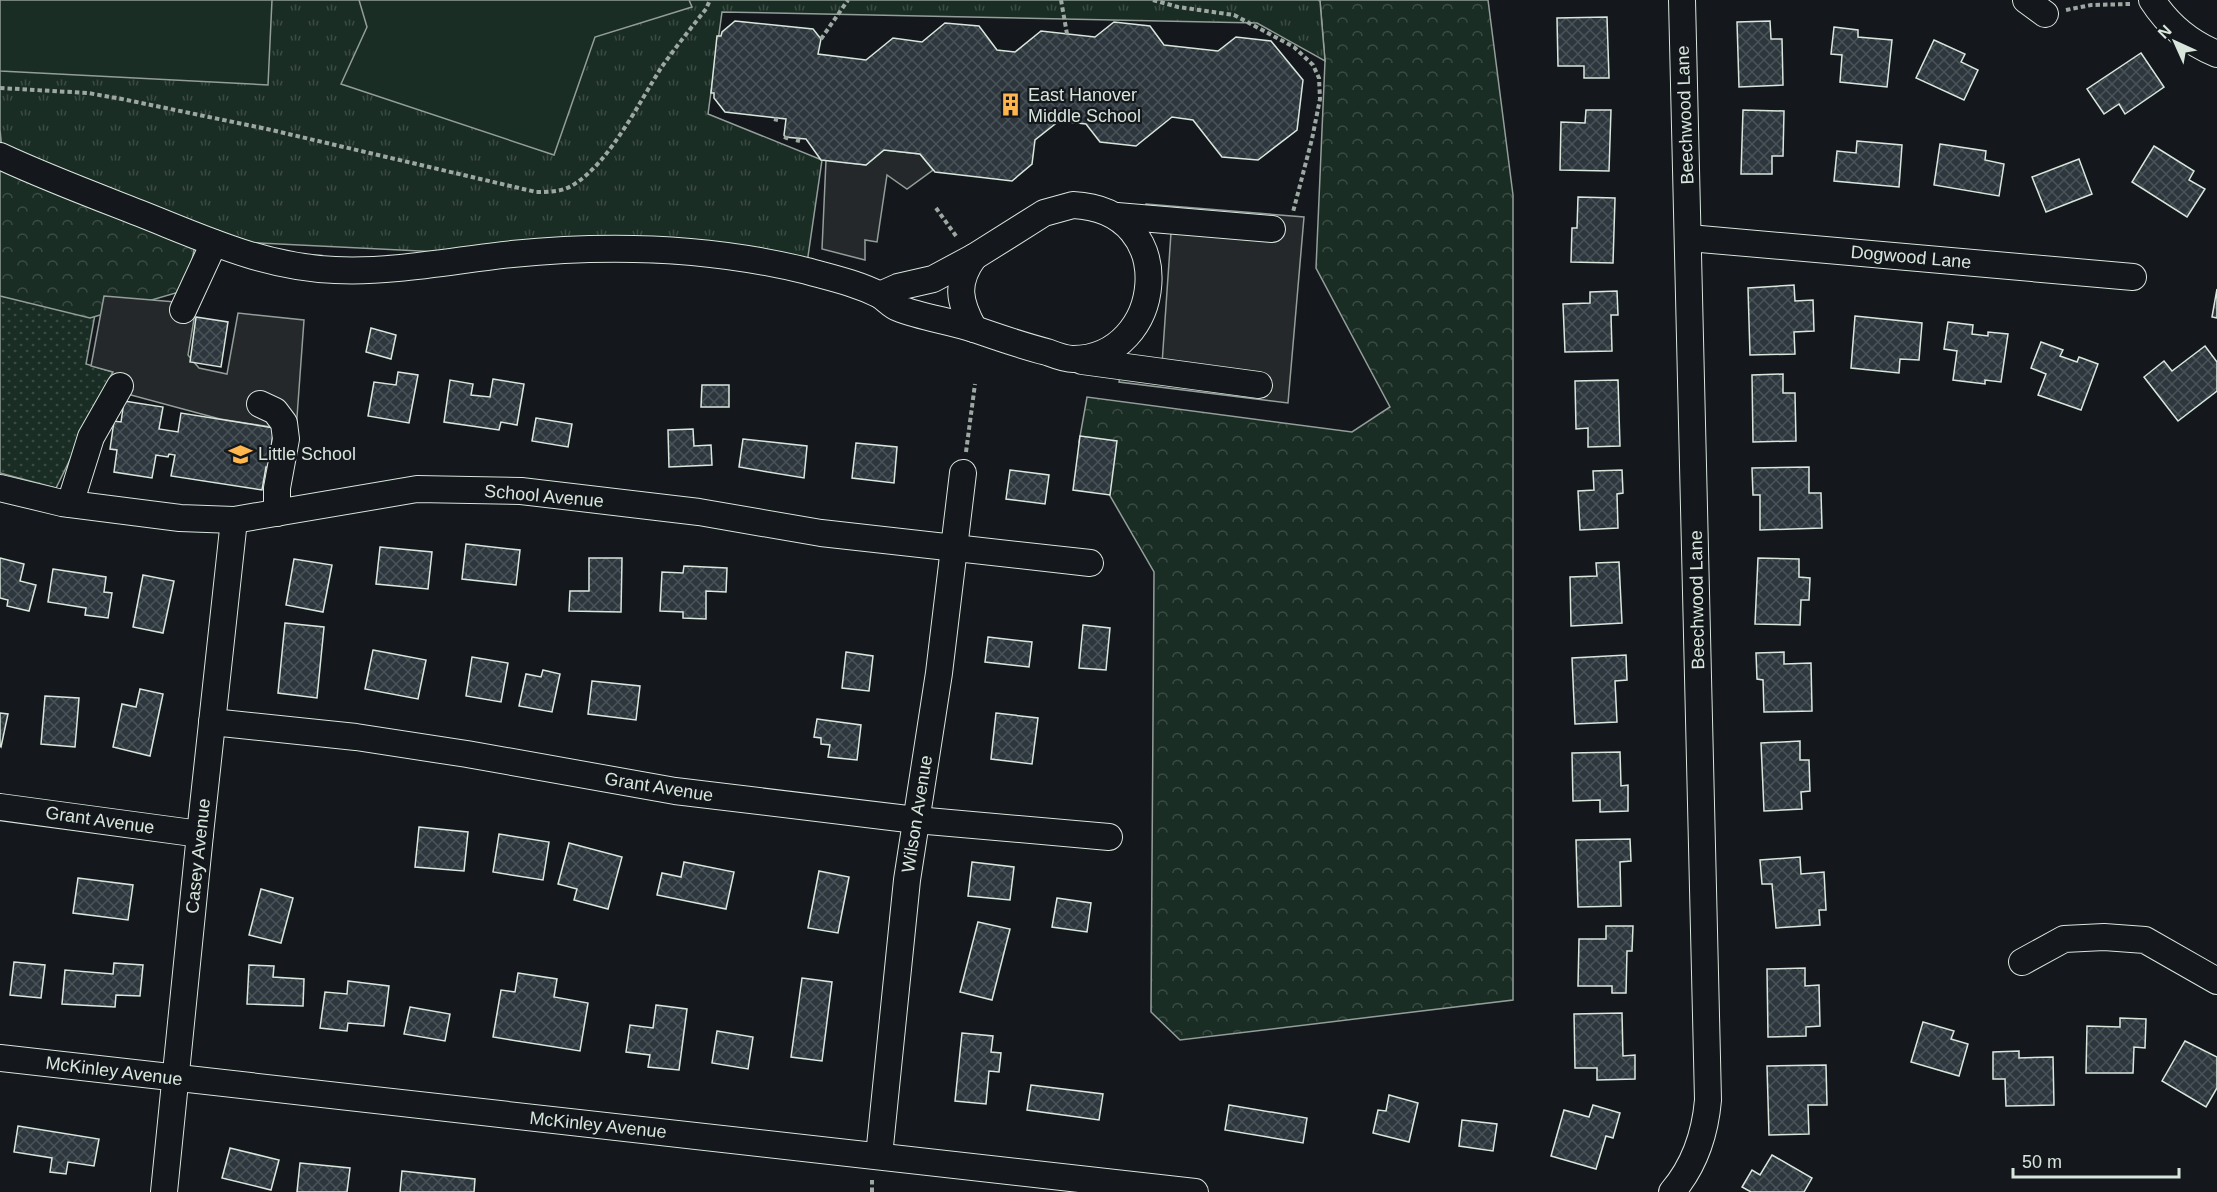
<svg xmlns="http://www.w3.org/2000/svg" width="2217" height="1192" font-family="Arial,sans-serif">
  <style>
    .grass { fill: url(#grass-dots); stroke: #939e99; stroke-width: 1.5 }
    .forest { fill: url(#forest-crowns); stroke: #939e99; stroke-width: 1.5 }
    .park { fill: url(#park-tufts); stroke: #939e99; stroke-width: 1.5 }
    .pitch { fill: #1a2d24; stroke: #939e99; stroke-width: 1.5 }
    .parking { fill: #24282b; stroke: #939e99; stroke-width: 1.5 }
    .building { fill: url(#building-cross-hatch); stroke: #d8e6dc; stroke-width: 1.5 }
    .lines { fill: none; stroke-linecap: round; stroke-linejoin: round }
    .minor-casing { stroke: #d8e6dc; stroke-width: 28 }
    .path { stroke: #9da8a2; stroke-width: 4; stroke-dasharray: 4.5 3; stroke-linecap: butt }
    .minor { stroke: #14181c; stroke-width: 26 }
    .labels { text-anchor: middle; stroke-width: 4.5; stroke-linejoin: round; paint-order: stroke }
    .poi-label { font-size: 18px; fill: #d8e6dc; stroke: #14181c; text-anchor: start }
    .street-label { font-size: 18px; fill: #d8e6dc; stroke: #14181c }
  </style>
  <defs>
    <pattern id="grass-dots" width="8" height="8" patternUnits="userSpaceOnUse" patternTransform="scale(1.5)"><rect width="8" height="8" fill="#1a2d24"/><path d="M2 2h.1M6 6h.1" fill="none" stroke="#3b4b43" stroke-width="1.8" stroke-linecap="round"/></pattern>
    <pattern id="forest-crowns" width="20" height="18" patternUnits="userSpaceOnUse" patternTransform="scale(1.5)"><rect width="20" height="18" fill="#1a2d24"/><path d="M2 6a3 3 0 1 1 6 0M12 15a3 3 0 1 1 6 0" fill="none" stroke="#3b4b43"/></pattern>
    <pattern id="park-tufts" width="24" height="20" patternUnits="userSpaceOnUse" patternTransform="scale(1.5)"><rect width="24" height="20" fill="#1a2d24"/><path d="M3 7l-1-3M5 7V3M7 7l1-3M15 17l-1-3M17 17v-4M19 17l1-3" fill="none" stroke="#3b4b43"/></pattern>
    <pattern id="building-cross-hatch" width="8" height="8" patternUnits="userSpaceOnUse" patternTransform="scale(1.5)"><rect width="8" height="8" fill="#2c363c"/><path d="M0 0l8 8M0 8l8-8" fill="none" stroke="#4a5358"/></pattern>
  </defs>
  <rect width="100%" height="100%" fill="#14181c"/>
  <path class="grass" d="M0,296L96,309L86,364L113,372L56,488L0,473Z"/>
  <g class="forest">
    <path d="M1318,0H1488L1513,195V1000L1180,1040L1151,1012L1154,572L1079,442L1087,397L1352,432L1390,407L1316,268L1325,61L1320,1Z"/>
    <path d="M0,130L4,160L196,240L186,290L90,318L0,296Z"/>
  </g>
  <path class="park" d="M0,0H1318L1320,1L1325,61L1257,23L722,12L708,114L822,160L806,270L196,240L3,160L0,130Z"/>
  <g class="pitch">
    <path d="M0,0H272L268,85L0,71Z"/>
    <path d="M359,0H689L692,7L595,37L554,155L341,84L367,27Z"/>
  </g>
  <g class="parking">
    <path d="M884,150L920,154L933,170L907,189L887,175L877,242L865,240V260L822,249L826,160L866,165Z"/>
    <path d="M1146,204L1304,217L1288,403L1119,382L1123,358L1162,364L1171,233L1142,231Z"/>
    <path d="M104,296L176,302L196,307L188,355L199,368L227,374L238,313L304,320L296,431L220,419L105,388L113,372L91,366Z"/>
  </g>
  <g class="building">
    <path d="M1607,17L1609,78H1584V66H1558L1557,18Z"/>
    <path d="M735,21L813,29L821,39L818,54L866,60L893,38L922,42L945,23L979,26L997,50L1015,52L1041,31L1095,37L1114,22L1150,26L1164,45L1218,51L1236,37L1271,41L1303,80L1297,130L1258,160L1222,157L1193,120L1172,117L1136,146L1100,142L1086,124L1059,121L1035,140L1032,164L1012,181L935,172L920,154L884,150L866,165L821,160L806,139L785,137L784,135L786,119L725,112L714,98V93H711L717,36H721L722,32Z"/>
    <path d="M1770,21L1771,39H1782L1783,85L1739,87L1737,22Z"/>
    <path d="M1834,27L1858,30V37L1892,40L1887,87L1840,82L1842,55L1831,54Z"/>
    <path d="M1934,40L1965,54L1961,62L1978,70L1964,100L1916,78Z"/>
    <path d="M2141,53L2164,87L2125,114L2119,104L2104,114L2087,89Z"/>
    <path d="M1586,110H1611L1609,171L1560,170L1561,122L1585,123Z"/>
    <path d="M1743,110L1784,111L1783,156H1772V174H1741Z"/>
    <path d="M1857,141L1902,145L1899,187L1834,181L1837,151L1856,153Z"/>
    <path d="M1940,144L1986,151L1985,160L2004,164L1999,196L1934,185Z"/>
    <path d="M2154,146L2194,171L2189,180L2205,189L2187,217L2132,182Z"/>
    <path d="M2079,159L2092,194L2046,212L2032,177Z"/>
    <path d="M1578,197L1615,198L1613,263L1571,262L1572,228H1577Z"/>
    <path d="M1794,285L1795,301L1813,300L1814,331L1794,332L1795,354L1750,355L1748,288Z"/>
    <path d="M2217,289V318L2212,317Z"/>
    <path d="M1617,291L1618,315H1611L1612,351L1565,352L1563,304L1590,303V292Z"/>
    <path d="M1855,316L1922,323L1919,360L1900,359L1899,373L1851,368Z"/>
    <path d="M196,317L228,322L221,367L190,362Z"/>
    <path d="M1948,322L1973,325L1972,334L1988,336V332L2008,334L2001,382L1985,380V384L1953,380L1957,351L1944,349Z"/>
    <path d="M371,328L396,335L391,359L366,352Z"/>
    <path d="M2041,342L2063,350L2060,356L2077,362L2079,357L2098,364L2081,410L2038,395L2046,374L2031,368Z"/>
    <path d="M2205,346L2217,362V391L2178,421L2144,377L2164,361L2172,371Z"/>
    <path d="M398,372L418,375L409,423L368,416L374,382L396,385Z"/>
    <path d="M1783,374V393H1795L1796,441L1753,442L1752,375Z"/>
    <path d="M493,379L524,384L517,425L501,422L499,430L444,422L450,380L473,384L471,395L490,397Z"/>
    <path d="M1618,380L1620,446L1588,447V428L1576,429L1575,381Z"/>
    <path d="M702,385H729V407H701Z"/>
    <path d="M124,401L163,407L159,429L178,432L181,413L274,428L268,467H266L262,490L171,476L175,455L169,454L168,457L156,455L152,478L114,472L117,450L110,449L114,421L121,422Z"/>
    <path d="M536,418L572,424L568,447L532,441Z"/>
    <path d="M693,429L694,446L711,445L712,465L669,467L668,430Z"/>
    <path d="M1080,436L1117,441L1110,495L1073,490Z"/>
    <path d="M743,439L807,446L804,478L739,467Z"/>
    <path d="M856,443L897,447L894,483L852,478Z"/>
    <path d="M1809,467V493H1821L1822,528L1760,530V495H1753L1752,468Z"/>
    <path d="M1010,470L1049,475L1045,504L1006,499Z"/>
    <path d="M1622,470L1623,493L1617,494L1618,528L1580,530L1578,491L1594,490L1593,471Z"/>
    <path d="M466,544L520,550L516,585L462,579Z"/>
    <path d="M380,547L432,552L428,589L376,584Z"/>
    <path d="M0,558L24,564L20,581L36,585L29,611L7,606L8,600L0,598Z"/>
    <path d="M589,558H622L621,612L569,611L570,591H589Z"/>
    <path d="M1758,558L1799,559V577L1810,578L1809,600H1801L1800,625L1755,624Z"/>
    <path d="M294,559L332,565L323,612L286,605Z"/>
    <path d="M1619,562L1622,623L1571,626L1570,577L1597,576L1596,563Z"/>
    <path d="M684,566L727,568L726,592L706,591V619L683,618V612L660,611L662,572L683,573Z"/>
    <path d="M53,569L106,577L104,592L112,593L108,618L85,615L86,608L48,602Z"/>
    <path d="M143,575L174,581L163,633L133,627Z"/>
    <path d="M285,623L324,627L317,698L278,693Z"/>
    <path d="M1083,625L1110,628L1106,670L1079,668Z"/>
    <path d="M988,637L1032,642L1029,667L985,662Z"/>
    <path d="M373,650L426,660L418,699L365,689Z"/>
    <path d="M846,652L873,656L869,691L842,688Z"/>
    <path d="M1784,652V664L1811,663L1812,711L1764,712L1763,680L1757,679L1756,653Z"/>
    <path d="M1626,655L1627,680L1615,681L1617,722L1575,724L1572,658Z"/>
    <path d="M472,657L508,663L501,702L466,696Z"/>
    <path d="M543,670L560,674L552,712L519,706L526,674L541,677Z"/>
    <path d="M592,681L640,686L636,720L588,714Z"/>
    <path d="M140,689L163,694L150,756L113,747L122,704L136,707Z"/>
    <path d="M45,696L79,698L75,747L41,744Z"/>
    <path d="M0,713L8,714L1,747L0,746Z"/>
    <path d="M996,713L1038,718L1032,764L991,759Z"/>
    <path d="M817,719L861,725L857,760L828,757L830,745L821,744V738L814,737Z"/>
    <path d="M1800,741V760H1809L1810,791L1801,792L1802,809L1764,811L1761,743Z"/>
    <path d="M1620,752L1621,786L1628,785V811L1600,812V800L1573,801L1572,753Z"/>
    <path d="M419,827L468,832L464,871L415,867Z"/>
    <path d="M499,834L549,842L543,880L493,872Z"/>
    <path d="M1630,839L1631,861L1620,862L1621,906L1578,907L1576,840Z"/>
    <path d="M569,843L622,857L608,909L574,900L577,889L558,884Z"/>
    <path d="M1800,857L1801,874L1824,872L1826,910H1819L1820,925L1776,928L1772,884H1762L1760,860Z"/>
    <path d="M684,862L734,872L726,909L657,895L662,873L681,877Z"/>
    <path d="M972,862L1014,867L1010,900L968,896Z"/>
    <path d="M819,871L849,877L838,933L808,928Z"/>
    <path d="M78,878L133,885L128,920L73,913Z"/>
    <path d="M261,889L293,898L281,943L249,935Z"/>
    <path d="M1057,898L1091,903L1087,932L1052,927Z"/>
    <path d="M978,922L1010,929L992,1000L960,992Z"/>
    <path d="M1606,926H1633L1632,951H1627L1626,993H1612V986H1578L1579,939H1606Z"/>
    <path d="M14,962L45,965L41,998L10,995Z"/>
    <path d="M114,963L143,965L140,996L116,995L115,1007L62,1004L65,970L113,974Z"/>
    <path d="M249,965L274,966L273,977L304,979L303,1006L247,1004Z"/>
    <path d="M1805,968V986L1819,985L1820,1026L1806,1027V1036L1768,1037L1767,969Z"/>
    <path d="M518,973L557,979L554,997L588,1003L580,1051L493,1037L501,990L515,992Z"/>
    <path d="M802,978L832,982L822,1061L791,1057Z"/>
    <path d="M348,981L389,986L384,1026L348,1023L347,1031L320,1028L325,992L347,994Z"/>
    <path d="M656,1005L687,1009L679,1070L648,1067L650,1055L626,1052L630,1025L653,1028Z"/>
    <path d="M410,1007L450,1014L445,1041L404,1034Z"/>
    <path d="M1622,1013L1623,1056L1635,1055V1079L1597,1080V1068H1575L1574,1014Z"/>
    <path d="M2120,1018L2146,1019L2145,1048L2134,1047L2133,1073H2086L2087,1026L2120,1027Z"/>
    <path d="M1923,1022L1954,1031L1951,1039L1968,1044L1959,1076L1911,1062Z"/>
    <path d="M717,1031L753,1037L748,1069L712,1063Z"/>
    <path d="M962,1033L993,1036L991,1052L1001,1053L999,1072L989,1071L986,1104L955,1101Z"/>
    <path d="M2185,1041L2217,1057V1088L2206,1107L2162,1081Z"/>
    <path d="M2019,1051V1058L2053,1057L2054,1105L2006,1106L2005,1079H1993V1052Z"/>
    <path d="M1826,1065L1827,1105H1808L1809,1134L1769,1135L1767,1066Z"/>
    <path d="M1031,1085L1103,1094L1099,1120L1027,1110Z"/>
    <path d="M1389,1095L1418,1103L1409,1142L1373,1133L1378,1110L1386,1111Z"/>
    <path d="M1229,1105L1307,1118L1303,1143L1225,1130Z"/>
    <path d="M1593,1105L1620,1113L1613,1138L1606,1136L1596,1169L1551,1156L1564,1110L1589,1117Z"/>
    <path d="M1462,1120L1497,1124L1493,1151L1459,1146Z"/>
    <path d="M18,1126L99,1139L94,1166L68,1162L66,1174L50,1172L52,1158L14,1152Z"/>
    <path d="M230,1148L279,1160L271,1190L222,1178Z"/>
    <path d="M1772,1155L1812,1178L1804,1192H1751L1742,1187L1752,1170L1760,1175Z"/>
    <path d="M300,1163L350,1168L347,1192H297Z"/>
    <path d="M402,1171L475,1179L474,1192H400Z"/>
  </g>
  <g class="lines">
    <defs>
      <g id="minor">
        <path d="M2026,0L2045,14"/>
        <path d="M2152,0C2168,25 2190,43 2217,54"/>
        <path d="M0,156C45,177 93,195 139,213C205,239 263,267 335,270C392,273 455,260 512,254C611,244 710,247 807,271C832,278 856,283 880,295"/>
        <path d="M1073,205C1183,210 1164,359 1073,359C1064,359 1055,355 1047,352C1023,346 1000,338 977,330C952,321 923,318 898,308C892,306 886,299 880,295L898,287L933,279L974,257L1044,213Z"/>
        <path d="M1117,216L1272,229"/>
        <path d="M1689,238L2133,277"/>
        <path d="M974,257C955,283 959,302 974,329"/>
        <path d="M183,310L214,243"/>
        <path d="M1082,361L1259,385"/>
        <path d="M260,404L275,411L284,423L286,439L277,488V513"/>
        <path d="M0,488L62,503L180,518L234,520L417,489L521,491L699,512L821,533L1090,563"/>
        <path d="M70,504L91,437L120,386"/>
        <path d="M212,722L356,737L467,754L675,791L916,820L1109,837"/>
        <path d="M0,807L200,834"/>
        <path d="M2022,962L2064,939L2104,937L2145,940L2217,981"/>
        <path d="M0,1058L1195,1192"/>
        <path d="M879,1156L907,880L939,673L963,473"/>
        <path d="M164,1192L200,834L234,520"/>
        <path d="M1672,1192C1695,1165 1705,1135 1708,1100L1682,0"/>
      </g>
    </defs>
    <use href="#minor" class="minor-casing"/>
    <g class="path">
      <path d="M1061,0L1067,34"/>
      <path d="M1153,0L1178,7L1234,15L1294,47L1313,65L1319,78L1320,99L1312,139L1293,212"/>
      <path d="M2066,10L2091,5L2130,4"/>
      <path d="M821,39L848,0"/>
      <path d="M0,88L88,93L122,99L267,129L536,192C550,192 564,192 576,183C610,161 639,103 661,68C675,48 691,28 706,9L710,0"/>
      <path d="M774,119L778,120"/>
      <path d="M784,137L789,139"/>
      <path d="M796,140L800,141"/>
      <path d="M936,208L956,236"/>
      <path d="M966,452L975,384"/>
      <path d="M872,1192V1179"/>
    </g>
    <use href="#minor" class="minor"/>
  </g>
  <defs>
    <symbol id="building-bare" viewBox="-9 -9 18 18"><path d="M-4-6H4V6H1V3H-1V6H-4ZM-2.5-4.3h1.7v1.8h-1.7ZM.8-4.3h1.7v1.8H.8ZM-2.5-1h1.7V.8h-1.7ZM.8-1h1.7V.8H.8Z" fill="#ffb74d" stroke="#14181c" stroke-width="2.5" paint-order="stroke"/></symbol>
    <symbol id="school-bare" viewBox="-9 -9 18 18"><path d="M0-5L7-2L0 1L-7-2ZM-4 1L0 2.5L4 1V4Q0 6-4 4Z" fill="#ffb74d" stroke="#14181c" stroke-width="2.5" paint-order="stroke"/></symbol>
  </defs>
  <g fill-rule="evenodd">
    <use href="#building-bare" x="994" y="88" width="33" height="33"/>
    <use href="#school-bare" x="224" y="438" width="33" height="33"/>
  </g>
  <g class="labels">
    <g class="poi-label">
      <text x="1028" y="101">East Hanover<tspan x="1028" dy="21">Middle School</tspan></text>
      <text x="258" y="460">Little School</text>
    </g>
    <g class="street-label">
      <text transform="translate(1685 115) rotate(-92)" y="6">Beechwood Lane</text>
      <text transform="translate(1911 257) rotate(5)" y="6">Dogwood Lane</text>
      <text transform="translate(544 496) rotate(5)" y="6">School Avenue</text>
      <text transform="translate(1697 600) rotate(-91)" y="6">Beechwood Lane</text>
      <text transform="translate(659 787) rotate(9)" y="6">Grant Avenue</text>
      <text transform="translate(917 814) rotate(-81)" y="6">Wilson Avenue</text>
      <text transform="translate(100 820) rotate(8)" y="6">Grant Avenue</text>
      <text transform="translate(198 856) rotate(-84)" y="6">Casey Avenue</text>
      <text transform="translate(114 1071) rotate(7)" y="6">McKinley Avenue</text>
      <text transform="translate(598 1125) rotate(6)" y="6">McKinley Avenue</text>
    </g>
  </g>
  <g transform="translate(2175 42) rotate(315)" stroke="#14181c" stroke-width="4.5" paint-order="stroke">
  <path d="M0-4.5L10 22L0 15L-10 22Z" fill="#d8e6dc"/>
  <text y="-9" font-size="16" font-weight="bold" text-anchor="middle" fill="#d8e6dc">N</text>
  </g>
  <path d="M2013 1168v9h166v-9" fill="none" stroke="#d8e6dc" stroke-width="3"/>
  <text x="2022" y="1168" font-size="18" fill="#d8e6dc" stroke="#14181c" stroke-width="4.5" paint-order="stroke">50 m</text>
</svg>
